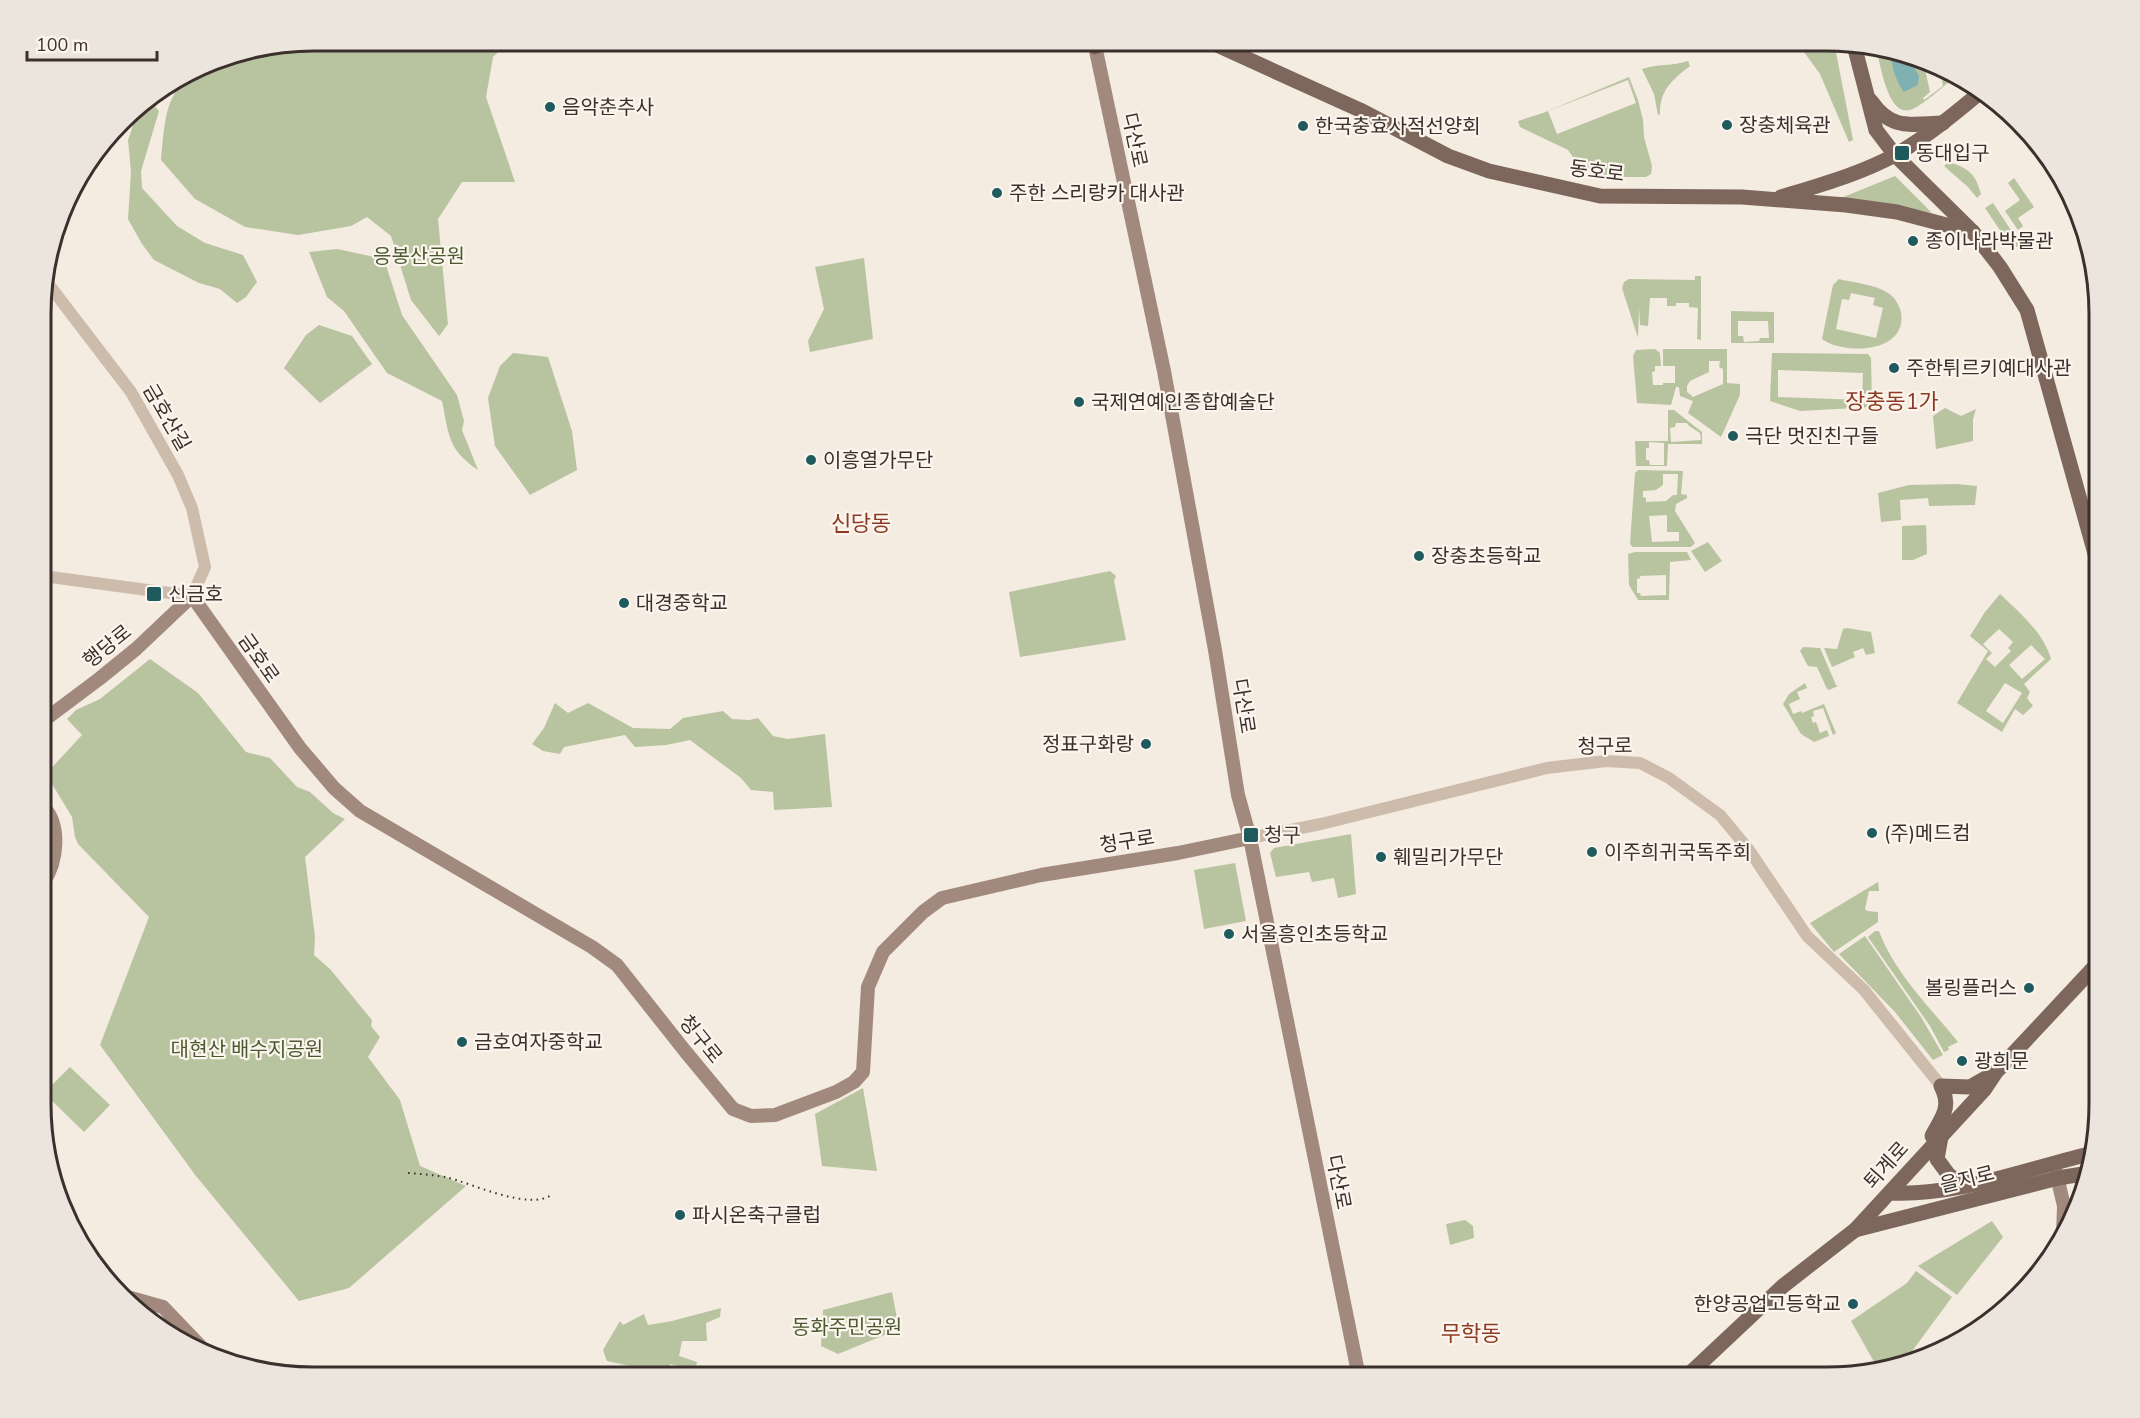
<svg xmlns="http://www.w3.org/2000/svg" width="2140" height="1418" font-family="'Nunito Sans','Noto Sans KR',sans-serif">
  <style>
    .green { fill: #b8c4a0; fill-rule: evenodd }
    .water { fill: #7fb0b2 }
    .lines { fill: none; stroke-linecap: round; stroke-linejoin: round }
    .tertiary { stroke: #cdbbac; stroke-width: 12 }
    .secondary { stroke: #a18a7d; stroke-width: 14 }
    .primary { stroke: #7d675c; stroke-width: 15 }
    .rail { stroke: #3b302b; stroke-width: 2; stroke-dasharray: 1.5 4.5; stroke-linecap: butt }
    .poi-dot { fill: #1f5a5e; stroke: #fbf5ee; stroke-width: 2 }
    .labels { text-anchor: middle; stroke-width: 4.5; stroke-linejoin: round; paint-order: stroke }
    .poi-label { font-size: 20px; fill: #3b302b; stroke: #fbf5ee; text-anchor: start }
    .street-label { font-size: 20px; fill: #3b302b; stroke: #fbf5ee }
    .park-label { font-size: 20px; fill: #4a5a2e; stroke: #fbf5ee }
    .quarter-label { font-size: 22px; fill: #8c3b22; stroke: #fbf5ee }
    .rim { fill: none; stroke: #3b302b; stroke-width: 3 }
  </style>
  <rect width="100%" height="100%" fill="#f4ebe1"/>
  <g class="green">
    <path d="M314,41H510L493,57L486,97L515,182H462L438,219L448,324L439,336L411,300L391,236L367,217L351,226L298,235L245,227L195,199L161,160C166,112 164,89 210,61Z"/>
    <path d="M1632,41L1647,43L1655,41H1710L1640,51Z"/>
    <path d="M1796,41L1834,42L1853,140L1849,142L1820,74Z"/>
    <path d="M1876,49L1913,55L1914,67H1923L1925,69L1930,92L1923,98L1924,100L1943,86L1942,81L1945,70L1956,76C1946,84 1921,107 1910,110C1887,116 1881,64 1876,49Z"/>
    <path d="M1688,61L1690,66C1673,79 1659,91 1660,114L1658,115L1654,94L1642,69C1657,64 1673,66 1688,61Z"/>
    <path d="M1629,77L1638,100L1643,120L1644,137L1652,166L1651,174L1646,177H1608L1598,172L1583,171L1568,150L1520,127L1518,121L1543,113ZM1628,80L1636,103L1557,134L1548,111Z"/>
    <path d="M153,104L159,111L141,171L142,188L177,226L205,243L243,255L257,282L246,297L237,303L220,289L199,283L154,260L142,244L128,219L131,172L128,140L136,117Z"/>
    <path d="M1949,162C1968,168 1976,174 1981,194L1977,198L1968,187L1944,166Z"/>
    <path d="M1895,176L1932,213L1883,203L1841,198Z"/>
    <path d="M2014,178L2034,207L2018,218L2023,226L2018,230L2005,211L2020,200L2008,183Z"/>
    <path d="M1993,203L2020,244L2017,247L2008,242L1985,208Z"/>
    <path d="M337,249L384,259L402,315L457,395L464,421L462,430L478,470C447,449 449,434 442,401L387,373L344,311L327,297L309,252Z"/>
    <path d="M864,258L873,339L810,352L808,341L824,309L815,267Z"/>
    <path d="M1695,276H1701V340L1697,339L1698,308L1689,307V303H1676V306H1667V298H1650L1648,326L1640,325L1639,308L1638,338L1622,288L1624,282L1629,279L1695,280Z"/>
    <path d="M1839,279C1854,283 1875,284 1888,293C1895,297 1899,305 1901,312C1908,354 1843,355 1822,339L1833,285ZM1851,293L1875,298L1873,305L1883,308L1876,338L1836,329L1842,299L1849,300Z"/>
    <path d="M1731,311L1774,312V343H1731ZM1738,321H1768L1769,338H1760L1759,341L1744,342L1743,336H1738Z"/>
    <path d="M319,325L352,336L372,364L320,403L284,368L306,335Z"/>
    <path d="M1655,349L1660,353L1661,366H1655V371L1652,372L1653,385H1663V383H1675V366H1663V349H1727V383L1740,384V395L1721,437L1688,413L1693,401L1680,396L1679,387H1676L1671,405L1637,403L1633,356L1636,350ZM1709,361H1720L1719,367L1723,369V384L1693,397L1687,392V386L1690,381L1709,372Z"/>
    <path d="M513,353L548,357L572,431L577,470L530,495L495,446L488,398L500,366Z"/>
    <path d="M1772,353L1868,354L1871,358L1872,407L1800,411L1770,401ZM1778,370L1863,373L1862,400L1778,397Z"/>
    <path d="M1945,408L1961,416L1976,409L1973,419V441L1936,449L1933,416Z"/>
    <path d="M1668,410H1674L1702,432V444H1668L1667,466H1636L1635,441H1668ZM1676,423H1687L1689,426L1700,433L1701,440L1671,442L1670,428L1675,427ZM1649,442L1664,443V465H1650L1649,460H1646V448H1649Z"/>
    <path d="M1638,470L1683,471L1681,494L1687,495V498L1676,504L1675,511L1695,543L1691,547H1633L1630,544L1635,473ZM1663,474H1678L1677,495H1673L1666,501L1646,502V498L1643,497V491L1656,490L1663,485ZM1667,515V532H1679V541L1652,542L1649,516Z"/>
    <path d="M1956,484L1977,486L1975,505L1929,506L1928,498L1900,500L1901,520L1881,522L1878,493L1909,485Z"/>
    <path d="M1926,525L1927,554L1913,560H1902V526Z"/>
    <path d="M1708,542L1722,561L1705,572L1691,551Z"/>
    <path d="M1635,552H1687L1691,560L1670,562L1669,600H1638L1629,585L1628,554ZM1666,575V595L1641,596L1640,593H1637V579L1640,578V576Z"/>
    <path d="M1110,571L1116,576L1114,581L1126,640L1020,657L1009,592Z"/>
    <path d="M2000,594C2020,613 2043,632 2051,659L2024,684L2030,692L2027,698L2033,706L2023,715L2015,709L2002,732L1957,703L1988,651L1970,636L1985,612ZM1999,629L2013,642L2008,648L2011,651L1995,667L1986,659L1992,653L1983,644ZM2031,645L2045,659L2022,679L2009,665ZM2005,683L2022,693L2003,723L1986,711Z"/>
    <path d="M1847,628L1871,632L1875,653L1866,655L1863,648L1853,652L1855,657L1832,667L1824,648L1837,649L1843,629Z"/>
    <path d="M1803,647L1820,648L1836,685L1838,686L1829,690L1827,689L1817,667L1808,666L1800,651Z"/>
    <path d="M150,659L198,693L246,752L270,758L297,787L310,792L333,813L345,819L305,857L315,937L314,955L330,969L372,1020L371,1026L380,1037L368,1057L400,1100L420,1166L466,1186L349,1288L299,1301L196,1176L100,1045L149,917L78,844L75,837L72,817L46,774L82,735L67,719L76,710L100,699Z"/>
    <path d="M1805,683L1807,688L1797,692L1800,699L1789,704L1793,714L1801,711L1802,713L1824,704L1836,733L1833,735L1823,708L1813,711L1814,716L1811,717L1813,723L1816,722L1820,733L1827,730L1829,736L1814,742L1801,734L1783,704L1789,694Z"/>
    <path d="M555,703L568,713L588,703L633,728L670,729L683,718L723,711L732,719L749,720L758,718L773,736L788,739L825,734L832,807L774,810L773,792L751,790L741,778L690,740L666,745L635,747L625,735L564,747L560,754L543,751L532,744L544,728Z"/>
    <path d="M1351,834L1356,894L1338,898L1334,878L1312,882L1309,872L1276,877L1270,853L1274,848Z"/>
    <path d="M1235,863L1246,921L1204,929L1194,870Z"/>
    <path d="M1878,882L1879,891H1869L1865,909L1867,911L1878,912V922L1834,952L1810,923Z"/>
    <path d="M1875,931H1879C1895,974 1930,1007 1958,1042L1948,1047L1949,1050L1944,1052L1930,1026L1868,937Z"/>
    <path d="M1865,936L1921,1017L1943,1055L1933,1060L1895,1012L1839,954Z"/>
    <path d="M70,1067L110,1105L84,1132L44,1093Z"/>
    <path d="M863,1088L877,1171L822,1166L815,1114Z"/>
    <path d="M1465,1220L1473,1226L1474,1238L1450,1245L1446,1224Z"/>
    <path d="M1992,1221L2003,1237L1957,1295L1918,1266Z"/>
    <path d="M1916,1271L1952,1297L1907,1358L1877,1367L1851,1321L1907,1283Z"/>
    <path d="M892,1292L899,1329L838,1354L821,1346L823,1310Z"/>
    <path d="M721,1308L720,1317L706,1323L707,1341H682L679,1356L697,1362L695,1370L670,1364L667,1374L607,1361L603,1350L620,1321L623,1325L644,1314L648,1325L672,1321Z"/>
  </g>
  <path class="water" d="M1890,51L1910,54L1913,66L1919,76L1918,85L1904,92C1895,80 1892,66 1890,51Z"/>
  <g class="lines">
    <g class="tertiary">
      <path d="M43,576L192,596L205,567L192,508L178,475L131,392L43,277"/>
      <path d="M1250,838L1321,824L1547,768L1606,761L1640,763L1669,778L1720,815L1749,850L1807,936L1864,990L1941,1086"/>
    </g>
    <g class="secondary">
      <path d="M1094,41L1164,371L1215,650L1238,795L1250,838L1359,1377"/>
      <path d="M43,721L99,679L136,649L192,596L300,748L334,788L360,811L592,947L617,965L685,1051L733,1109L751,1116L775,1115L836,1092L854,1082L863,1072L868,987L883,952L923,912L942,898L1041,875L1178,853L1250,838"/>
      <path d="M43,806C61,825 58,861 43,883"/>
      <path d="M2055,1168L2064,1206L2063,1237"/>
      <path d="M2065,1217L2086,1187"/>
      <path d="M131,1298L163,1307L209,1355"/>
    </g>
    <g class="primary">
      <path d="M1208,41L1360,110L1448,156L1489,171L1600,196L1742,197L1846,205L1897,212L1973,232"/>
      <path d="M1854,45L1876,130L1895,155L1973,232L2000,267L2027,310L2099,568"/>
      <path d="M1095,47L1100,41"/>
      <path d="M1871,101C1892,131 1910,124 1943,123"/>
      <path d="M1781,197C1820,185 1860,174 1895,155C1927,137 1954,114 1982,91"/>
      <path d="M1932,1136C1942,1117 1952,1107 1941,1086L1970,1087L1991,1075"/>
      <path d="M1941,1137L1937,1159L1948,1174L1959,1183L1970,1182"/>
      <path d="M1890,1193C1959,1196 2026,1169 2093,1153"/>
      <path d="M1855,1230L2058,1178L2089,1173"/>
      <path d="M1686,1377L1783,1286L1855,1230L1984,1090L1996,1072L2099,962"/>
    </g>
    <path class="rail" d="M408,1173C421,1174 433,1175 445,1177C472,1183 530,1212 553,1194"/>
  </g>
  <g class="poi-dot">
    <circle cx="550" cy="107" r="6"/>
    <circle cx="1727" cy="125" r="6"/>
    <circle cx="1303" cy="126" r="6"/>
    <rect x="1894" y="145" width="16" height="16" rx="3"/>
    <circle cx="997" cy="193" r="6"/>
    <circle cx="1913" cy="241" r="6"/>
    <circle cx="1894" cy="368" r="6"/>
    <circle cx="1079" cy="402" r="6"/>
    <circle cx="1733" cy="436" r="6"/>
    <circle cx="811" cy="460" r="6"/>
    <circle cx="1419" cy="556" r="6"/>
    <rect x="146" y="586" width="16" height="16" rx="3"/>
    <circle cx="624" cy="603" r="6"/>
    <circle cx="1146" cy="744" r="6"/>
    <circle cx="1872" cy="833" r="6"/>
    <rect x="1243" y="827" width="16" height="16" rx="3"/>
    <circle cx="1592" cy="852" r="6"/>
    <circle cx="1381" cy="857" r="6"/>
    <circle cx="1229" cy="934" r="6"/>
    <circle cx="2029" cy="988" r="6"/>
    <circle cx="462" cy="1042" r="6"/>
    <circle cx="1962" cy="1061" r="6"/>
    <circle cx="680" cy="1215" r="6"/>
    <circle cx="1853" cy="1304" r="6"/>
  </g>
  <g class="labels">
    <g class="poi-label">
      <text x="562" y="114">음악춘추사</text>
      <text x="1739" y="132">장충체육관</text>
      <text x="1315" y="133">한국충효사적선양회</text>
      <text x="1916" y="160">동대입구</text>
      <text x="1009" y="200">주한 스리랑카 대사관</text>
      <text x="1925" y="248">종이나라박물관</text>
      <text x="1906" y="375">주한튀르키예대사관</text>
      <text x="1091" y="409">국제연예인종합예술단</text>
      <text x="1745" y="443">극단 멋진친구들</text>
      <text x="823" y="467">이흥열가무단</text>
      <text x="1431" y="563">장충초등학교</text>
      <text x="168" y="601">신금호</text>
      <text x="636" y="610">대경중학교</text>
      <text x="1134" y="751" text-anchor="end">정표구화랑</text>
      <text x="1884" y="840">(주)메드컴</text>
      <text x="1264" y="842">청구</text>
      <text x="1604" y="859">이주희귀국독주회</text>
      <text x="1393" y="864">훼밀리가무단</text>
      <text x="1241" y="941">서울흥인초등학교</text>
      <text x="2017" y="995" text-anchor="end">볼링플러스</text>
      <text x="474" y="1049">금호여자중학교</text>
      <text x="1974" y="1068">광희문</text>
      <text x="692" y="1222">파시온축구클럽</text>
      <text x="1841" y="1311" text-anchor="end">한양공업고등학교</text>
    </g>
    <g class="street-label">
      <text transform="translate(1135 140) rotate(78)" y="7">다산로</text>
      <text transform="translate(1597 171) rotate(7)" y="7">동호로</text>
      <text transform="translate(167 417) rotate(60)" y="7">금호산길</text>
      <text transform="translate(107 646) rotate(-39)" y="7">행당로</text>
      <text transform="translate(259 658) rotate(55)" y="7">금호로</text>
      <text transform="translate(1244 706) rotate(81)" y="7">다산로</text>
      <text transform="translate(1605 746) rotate(-1)" y="7">청구로</text>
      <text transform="translate(1127 841) rotate(-9)" y="7">청구로</text>
      <text transform="translate(701 1039) rotate(51)" y="7">청구로</text>
      <text transform="translate(1886 1165) rotate(-48)" y="7">퇴계로</text>
      <text transform="translate(1967 1179) rotate(-14)" y="7">을지로</text>
      <text transform="translate(1339 1182) rotate(79)" y="7">다산로</text>
    </g>
    <g class="park-label">
      <text x="419" y="263">응봉산공원</text>
      <text x="247" y="1056">대현산 배수지공원</text>
      <text x="847" y="1334">동화주민공원</text>
    </g>
    <g class="quarter-label">
      <text x="1892" y="409">장충동1가</text>
      <text x="861" y="531">신당동</text>
      <text x="1471" y="1341">무학동</text>
    </g>
  </g>
  <path d="M0 0H2140V1418H0ZM314 51H1826A263 263 0 0 1 2089 314V1104A263 263 0 0 1 1826 1367H314A263 263 0 0 1 51 1104V314A263 263 0 0 1 314 51Z" fill="#ece5de" fill-rule="evenodd"/>
  <path class="rim" d="M314 51H1826A263 263 0 0 1 2089 314V1104A263 263 0 0 1 1826 1367H314A263 263 0 0 1 51 1104V314A263 263 0 0 1 314 51Z"/>
  <path d="M27 51v9h130v-9" fill="none" stroke="#3b302b" stroke-width="3"/>
  <text x="36" y="51" font-size="18" fill="#3b302b" stroke="#fbf5ee" stroke-width="4.5" paint-order="stroke">100 m</text>
</svg>
